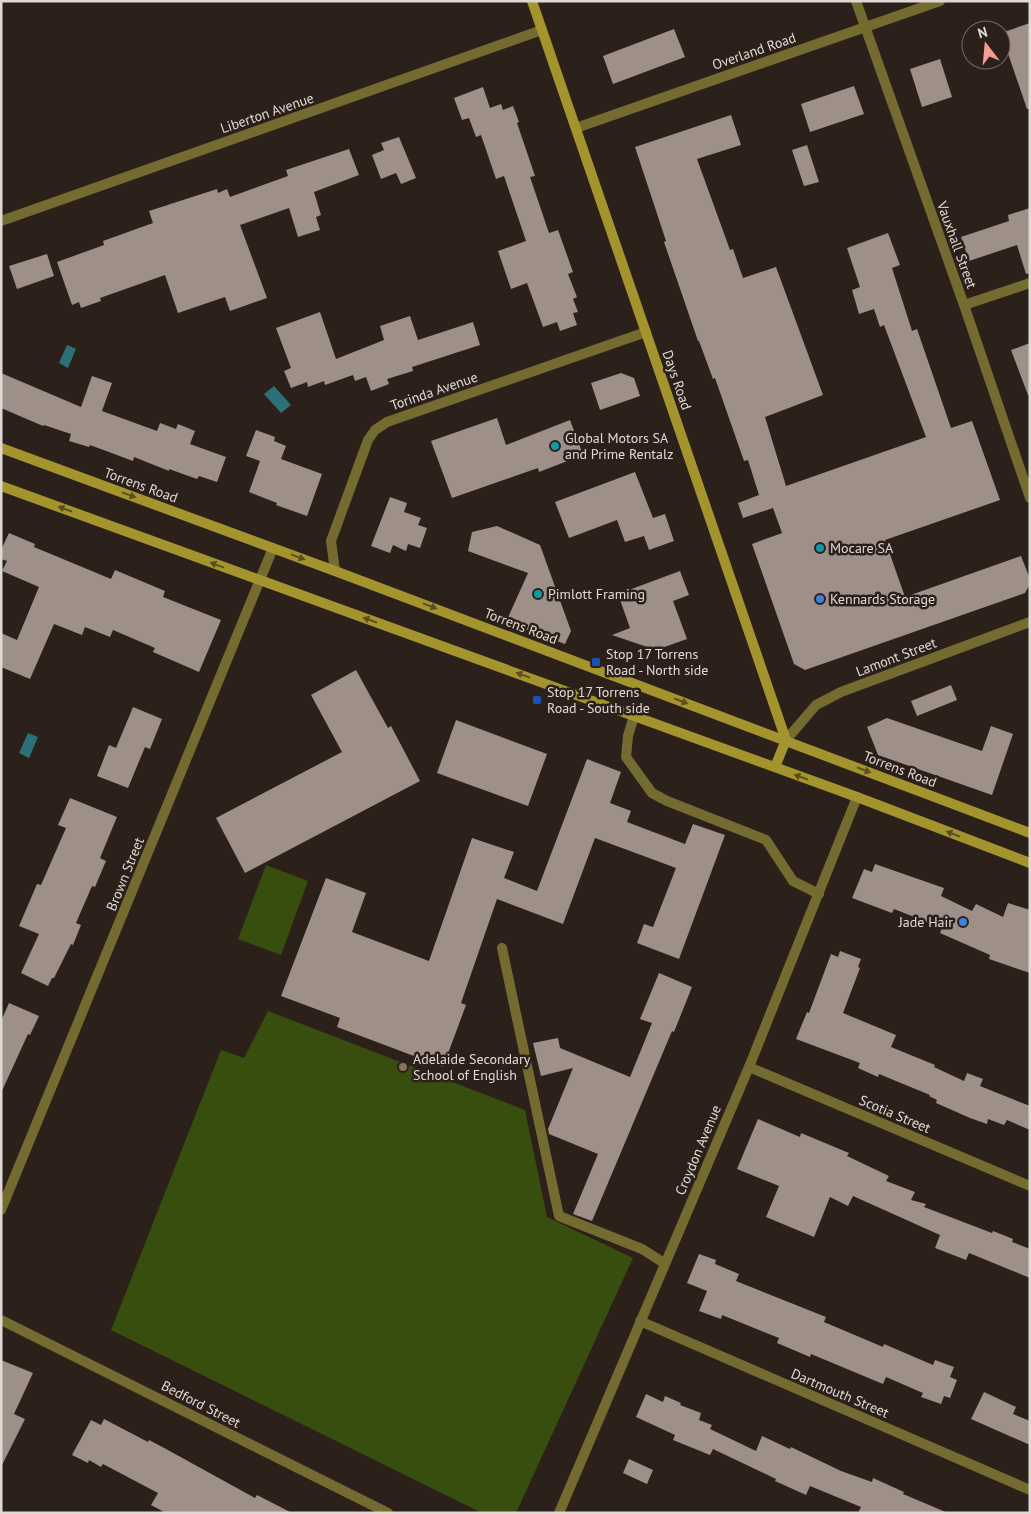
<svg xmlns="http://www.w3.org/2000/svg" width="1031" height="1514" font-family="'PT Sans',sans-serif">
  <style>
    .green { fill: #384e0e }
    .water { fill: #2a7277 }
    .building { fill: #9e9088 }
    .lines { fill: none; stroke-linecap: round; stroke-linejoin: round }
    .service { stroke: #746b31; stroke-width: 10 }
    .minor { stroke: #746b31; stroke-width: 10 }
    .secondary { stroke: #a3942d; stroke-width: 10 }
    .oneway { fill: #5c4e22 }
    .culture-dot { fill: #0f9aa8; stroke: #2c201a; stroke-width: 2 }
    .shop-dot { fill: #3f7fe0; stroke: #2c201a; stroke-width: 2 }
    .transit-dot { fill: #1a4fb4; stroke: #2c201a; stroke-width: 2 }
    .education-dot { fill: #8d6e63; stroke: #2c201a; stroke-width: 2 }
    .labels { text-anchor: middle; stroke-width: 5; stroke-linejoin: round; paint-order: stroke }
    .street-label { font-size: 14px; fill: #e0d8d4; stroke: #2c201a }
    .poi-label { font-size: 14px; fill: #e0d8d4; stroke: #2c201a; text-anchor: start }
  </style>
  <rect width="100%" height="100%" fill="#2c201a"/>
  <g class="green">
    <path d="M266,865L308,881L281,955L238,939Z"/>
    <path d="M268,1011L525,1110L547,1217L633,1258L516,1513H482L111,1330L221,1050L244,1058Z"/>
  </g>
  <g class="water">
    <path d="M67,345L76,349L68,368L59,363Z"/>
    <path d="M274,386L291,405L281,413L264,394Z"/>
    <path d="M28,733L38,737L29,758L19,753Z"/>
  </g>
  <g class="building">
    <path d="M1030,23V109H1027L1001,33Z"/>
    <path d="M674,29L685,57L613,84L603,56Z"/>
    <path d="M940,59L952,97L922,107L910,69Z"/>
    <path d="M854,86L864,114L810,132L801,104Z"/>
    <path d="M483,87L490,108L501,104L503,110L513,106L519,122L517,123L535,176L530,177L549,233L558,230L573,272L568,274L577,297L573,299L578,312L573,313L577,325L560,331L557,322L543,327L527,283L511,289L498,251L526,241L504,176L496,179L481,135L476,137L469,118L462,120L454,98Z"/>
    <path d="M731,115L741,145L697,159L730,250L733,249L743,278L776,267L823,395L765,417L786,486L926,437L884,325L880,327L874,309L859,314L852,290L860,287L847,248L888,233L900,265L892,268L912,331L917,329L951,428L972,421L1000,500L885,540L905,597L1021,556L1030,579V584L1025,593L805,670L794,664L752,544L782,533L773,508L743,518L738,503L759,495L748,460L744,461L715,378L713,379L699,341H698L664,242L666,241L635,147Z"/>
    <path d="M399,137L416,178L401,184L396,173L381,179L372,155L384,150L381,143Z"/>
    <path d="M807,145L819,182L804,186L792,150Z"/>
    <path d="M349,149L359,175L314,192L321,215L316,217L320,230L298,237L289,208L240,225L267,298L230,311L225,297L178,313L165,275L100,298L101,301L81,308L79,302L72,305L57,262L104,245L103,241L153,223L149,211L217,189L218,193L227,189L230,197L288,176L286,170Z"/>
    <path d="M1030,208V273L1026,274L1017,245L969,261L961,237L1009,221L1008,215Z"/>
    <path d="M47,254L54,276L17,289L9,266Z"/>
    <path d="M320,312L336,359L384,340L380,326L410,316L418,340L473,322L480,345L412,367L413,371L387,379L389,384L371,391L366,377L355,381L353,375L325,385L324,381L308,387L307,382L291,388L284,371L291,368L276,328Z"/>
    <path d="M1030,343V395H1028L1011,350Z"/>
    <path d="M1,373L81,407L92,376L112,383L102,411L157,431L160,423L176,429L178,424L195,431L190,444L226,457L217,482L199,476L197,479L169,469V471L134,457L133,461L90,445L89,447L69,441L71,434L44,425L43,426L1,408Z"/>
    <path d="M621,373L634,378L640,396L600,410L591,383Z"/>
    <path d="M497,418L506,445L570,420L583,455L539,472L538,468L452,498L431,441Z"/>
    <path d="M256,430L275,437L274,441L286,446L281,459L322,474L307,516L276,505L277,503L249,492L260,461L246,456Z"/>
    <path d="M635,472L653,518L665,514L674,541L649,550L644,536L625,542L617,520L569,538L555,502Z"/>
    <path d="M390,497L407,503L404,512L421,518L418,525L427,528L420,548L408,544L406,551L393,545L390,553L371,546Z"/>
    <path d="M497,526L540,545L571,631L565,644L506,622L528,573L468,551L472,532Z"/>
    <path d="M9,533L35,544L34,547L111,579L115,570L165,591L163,597L221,620L199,672L153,652L155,648L113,630L110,637L85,627L82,635L54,624L30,679L1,667V633L17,640L39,587L2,571L7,561L1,559V550Z"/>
    <path d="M680,571L689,595L673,601L687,639L656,650L612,635L630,628L618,594Z"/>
    <path d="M356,670L388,728L391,726L420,781L245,873L216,818L342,752L311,695Z"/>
    <path d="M951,685L957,700L917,716L911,701Z"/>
    <path d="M133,707L162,719L150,749L145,747L128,788L97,776L109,745L116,748Z"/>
    <path d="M887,718L982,751L991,726L1013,734L992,795L878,755L867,727Z"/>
    <path d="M456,720L547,754L528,806L437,773Z"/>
    <path d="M587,759L621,772L610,803L631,811L627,822L685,844L693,824L725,835L679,959L637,943L644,924L653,927L676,868L595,838L563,924L497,899L461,1003L466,1005L443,1067L337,1027L340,1018L281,996L326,878L366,893L352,932L429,961L472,838L514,852L504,878L537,891Z"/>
    <path d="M70,798L117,817L100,858L106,861L95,887L92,886L76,923L81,925L73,945L71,944L54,978H52L48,986L21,973L39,934L19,926L37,884L41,885L66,828L58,825Z"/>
    <path d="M875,864L944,888L941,896L972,911L976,904L1003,917L1008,903L1030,910V973L989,959L990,955L940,933L942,928L894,909L892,913L852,898L864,869L872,872Z"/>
    <path d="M840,951L861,959L858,967L860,968L843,1013L896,1035L891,1047L935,1065L934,1067L964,1081L967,1073L983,1079L980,1086L1030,1106V1130L1007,1120L1004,1125L988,1119L987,1124L970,1118L936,1103L937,1100L929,1096L930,1095L879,1074L878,1077L858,1068L860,1063L796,1039L807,1012L809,1013L831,954L838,957Z"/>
    <path d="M659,973L692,987L674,1032L672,1031L592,1221L573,1214L598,1154L549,1134L548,1129L573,1068L541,1076L533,1043L558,1038L560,1048L630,1077L652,1023L640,1019Z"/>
    <path d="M9,1003L39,1016L30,1035L28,1034L1,1093V1021Z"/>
    <path d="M758,1119L800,1137L801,1133L849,1153L847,1156L889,1176L886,1181L915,1192L911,1200L926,1204L924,1207L992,1233L993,1231L1013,1239L1012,1242L1030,1249V1278L969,1253L966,1260L935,1248L940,1235L853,1196L848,1206L830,1197L814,1237L766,1217L779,1186L737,1169Z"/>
    <path d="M699,1254L716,1260L715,1264L739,1274L736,1281L826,1317L824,1322L883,1347L884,1344L933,1365L935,1360L954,1367L950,1377L957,1380L950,1398L944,1396L941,1404L921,1397L923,1393L886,1377L883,1384L811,1354L810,1357L777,1343L779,1338L722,1315L721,1319L699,1311L707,1291L687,1283Z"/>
    <path d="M1,1360L33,1373L14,1414L25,1419L1,1467Z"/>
    <path d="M984,1392L1016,1407L1013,1414L1030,1421V1445L971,1419Z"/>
    <path d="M646,1394L663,1402L665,1396L681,1403L680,1405L701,1413L699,1420L712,1425L710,1429L756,1451L762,1436L790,1449L791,1447L841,1471L872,1482L873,1478L904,1492L903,1494L948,1513H858L861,1507L810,1486L806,1495L775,1481L776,1479L713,1449L710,1455L673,1440L675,1435L636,1417Z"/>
    <path d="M104,1419L148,1442L149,1440L166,1449L255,1498L257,1495L292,1513H166L151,1505L158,1493L103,1464L101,1467L89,1460L88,1463L72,1455L91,1420L101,1425Z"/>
    <path d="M629,1459L653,1470L647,1484L623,1473Z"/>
  </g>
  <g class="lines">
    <g class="service">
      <path d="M634,716L628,736L626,757L652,793L667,801L766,840L793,881L819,894"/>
      <path d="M502,948L559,1216L642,1249L664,1263"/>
    </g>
    <g class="minor">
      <path d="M856,1L964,305L1030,498"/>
      <path d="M576,128L940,1"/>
      <path d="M1,221L542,30"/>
      <path d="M964,305L1030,283"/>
      <path d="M335,571L331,541L368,440L375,430L387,422L646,332"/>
      <path d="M786,740L816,705L841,692L1030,622"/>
      <path d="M749,1067L1030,1186"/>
      <path d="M1,1210L273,548"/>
      <path d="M1,1320L388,1513"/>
      <path d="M640,1321L1030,1490"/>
      <path d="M559,1513L749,1067L857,797"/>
    </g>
    <g class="secondary">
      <path d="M532,1L786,740L775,767"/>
      <path d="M1,448L335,571L1030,833"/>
      <path d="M1,486L857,797L1030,863"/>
    </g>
  </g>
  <defs><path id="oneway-solid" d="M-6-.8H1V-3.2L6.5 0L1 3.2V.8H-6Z" transform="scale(1.25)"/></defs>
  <g class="oneway">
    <use href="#oneway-solid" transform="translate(129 495) rotate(20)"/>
    <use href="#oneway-solid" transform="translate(65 509) rotate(-160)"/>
    <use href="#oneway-solid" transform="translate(298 557) rotate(20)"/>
    <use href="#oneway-solid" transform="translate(217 565) rotate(-160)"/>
    <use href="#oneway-solid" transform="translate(430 606) rotate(21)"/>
    <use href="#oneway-solid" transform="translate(370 620) rotate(-160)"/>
    <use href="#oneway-solid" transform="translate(523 675) rotate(-160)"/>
    <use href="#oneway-solid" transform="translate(681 701) rotate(21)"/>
    <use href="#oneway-solid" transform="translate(864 770) rotate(21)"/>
    <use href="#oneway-solid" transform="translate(801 777) rotate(-160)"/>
    <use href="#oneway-solid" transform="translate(953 834) rotate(-159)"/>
  </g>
  <g class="culture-dot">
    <circle cx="555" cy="446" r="5"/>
    <circle cx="820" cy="548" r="5"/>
    <circle cx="538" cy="594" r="5"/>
  </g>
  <g class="shop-dot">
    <circle cx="820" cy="599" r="5"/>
    <circle cx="963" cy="922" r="5"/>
  </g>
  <g class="transit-dot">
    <rect x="591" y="657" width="10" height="10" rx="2.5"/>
    <rect x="532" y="695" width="10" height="10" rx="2.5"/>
  </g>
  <circle class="education-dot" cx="403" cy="1067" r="5"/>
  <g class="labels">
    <g class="street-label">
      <text transform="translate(754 51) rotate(-19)" y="5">Overland Road</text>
      <text transform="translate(267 113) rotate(-19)" y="5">Liberton Avenue</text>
      <text transform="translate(957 245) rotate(70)" y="5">Vauxhall Street</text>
      <text transform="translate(677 380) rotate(71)" y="5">Days Road</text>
      <text transform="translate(434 391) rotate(-19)" y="5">Torinda Avenue</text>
      <text transform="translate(141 485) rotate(20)" y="5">Torrens Road</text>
      <text transform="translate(521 626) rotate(21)" y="5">Torrens Road</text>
      <text transform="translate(896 657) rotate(-21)" y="5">Lamont Street</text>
      <text transform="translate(900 769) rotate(21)" y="5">Torrens Road</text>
      <text transform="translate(125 874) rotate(-68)" y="5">Brown Street</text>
      <text transform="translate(895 1114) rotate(23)" y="5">Scotia Street</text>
      <text transform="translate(698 1150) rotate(-67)" y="5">Croydon Avenue</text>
      <text transform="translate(840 1393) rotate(23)" y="5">Dartmouth Street</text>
      <text transform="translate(201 1404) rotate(27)" y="5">Bedford Street</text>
    </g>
    <g class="poi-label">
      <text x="565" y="443">Global Motors SA<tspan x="565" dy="16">and Prime Rentalz</tspan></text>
      <text x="830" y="553">Mocare SA</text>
      <text x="548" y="599">Pimlott Framing</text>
      <text x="830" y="604">Kennards Storage</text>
      <text x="606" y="659">Stop 17 Torrens<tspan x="606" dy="16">Road - North side</tspan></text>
      <text x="547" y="697">Stop 17 Torrens<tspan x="547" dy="16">Road - South side</tspan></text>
      <text x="953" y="927" text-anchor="end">Jade Hair</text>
      <text x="413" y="1064">Adelaide Secondary<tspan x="413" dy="16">School of English</tspan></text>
    </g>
  </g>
  <rect width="1031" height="1514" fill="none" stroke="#e0d8d4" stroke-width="5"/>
  <g transform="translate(986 45) rotate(344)"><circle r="24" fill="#2c201a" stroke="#746a64"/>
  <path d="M0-4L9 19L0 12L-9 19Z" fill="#f59c93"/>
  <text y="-8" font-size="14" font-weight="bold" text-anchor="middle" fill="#e0d8d4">N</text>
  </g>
</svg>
